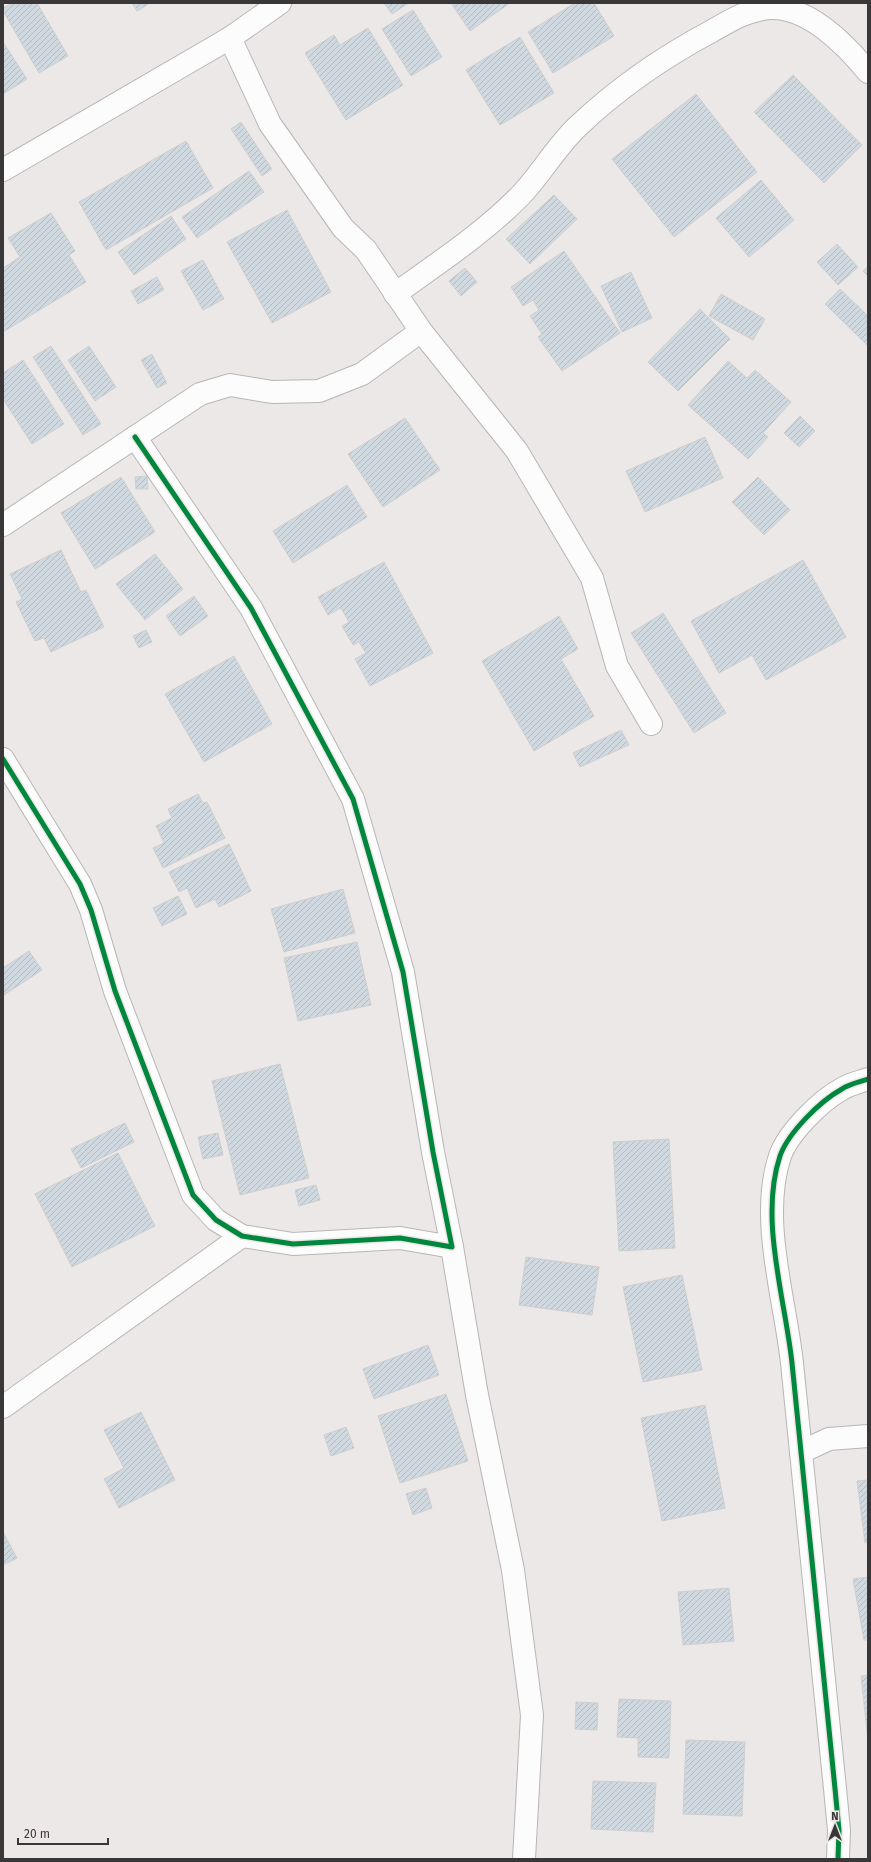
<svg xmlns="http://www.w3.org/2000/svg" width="871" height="1862" font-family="'Fira Sans',sans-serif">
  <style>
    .building { fill: url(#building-hatch); stroke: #cfcecf }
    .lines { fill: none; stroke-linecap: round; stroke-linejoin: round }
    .minor-casing { stroke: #b8b5b5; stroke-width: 24 }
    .minor { stroke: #fcfcfc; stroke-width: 22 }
    .cycleway-casing { stroke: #ede7e7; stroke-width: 8 }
    .cycleway { stroke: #00873e; stroke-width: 5 }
  </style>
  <defs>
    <pattern id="building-hatch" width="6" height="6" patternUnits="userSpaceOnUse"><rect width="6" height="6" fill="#cfd9df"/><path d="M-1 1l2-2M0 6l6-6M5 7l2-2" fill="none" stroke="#b2bbc0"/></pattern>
  </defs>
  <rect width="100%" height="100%" fill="#ece8e8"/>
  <g class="building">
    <path d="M13,3H37L68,56L39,73L3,11V8Z"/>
    <path d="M132,3H150L137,11Z"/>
    <path d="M384,3H407V4L392,14Z"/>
    <path d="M451,3H510L470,31Z"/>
    <path d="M575,3H594L614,36L553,73L528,32Z"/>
    <path d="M413,10L442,57L411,76L382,29Z"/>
    <path d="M368,28L403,85L346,120L305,53L334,35L340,45Z"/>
    <path d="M520,37L554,93L500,125L466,70Z"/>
    <path d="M3,42L27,79L3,94Z"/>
    <path d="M793,75L862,145L824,183L754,112Z"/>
    <path d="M696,94L757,172L674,237L612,159Z"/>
    <path d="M241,122L272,169L262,176L231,129Z"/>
    <path d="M186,141L213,188L106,250L79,202Z"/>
    <path d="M249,171L264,192L197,238L182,217Z"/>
    <path d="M761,180L794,220L749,257L716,218Z"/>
    <path d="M554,195L577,219L530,264L506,239Z"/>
    <path d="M287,210L331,292L272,323L227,242Z"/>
    <path d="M51,213L75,251L69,255L86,282L3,332V268L20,257L8,238Z"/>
    <path d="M171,216L186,239L134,275L118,252Z"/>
    <path d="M837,244L858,267L838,285L817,262Z"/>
    <path d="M564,251L620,333L562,371L538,337L542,334L530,316L539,310L533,300L523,306L511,287Z"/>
    <path d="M203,260L224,299L203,310L181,271Z"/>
    <path d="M868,266V276L863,271Z"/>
    <path d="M465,268L477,282L461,296L449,281Z"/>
    <path d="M631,272L652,318L622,332L601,286Z"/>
    <path d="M157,277L164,290L138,304L131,291Z"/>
    <path d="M840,289L868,316V346L825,304Z"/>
    <path d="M721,294L765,319L753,340L709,316Z"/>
    <path d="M700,309L730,339L678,391L648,362Z"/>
    <path d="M51,346L101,424L83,435L33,357Z"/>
    <path d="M89,346L116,387L95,401L68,360Z"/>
    <path d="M152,354L167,383L157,388L141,360Z"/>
    <path d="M23,360L64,424L32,444L3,399V373Z"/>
    <path d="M728,361L747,378L755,370L791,402L763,433L768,437L748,459L688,405Z"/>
    <path d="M800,416L815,431L799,447L784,433Z"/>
    <path d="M405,418L440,470L383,507L348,454Z"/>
    <path d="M705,437L723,478L645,512L626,471Z"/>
    <path d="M147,476L148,489H136L135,477Z"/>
    <path d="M121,477L155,532L95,569L61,513Z"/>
    <path d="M758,477L790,510L764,535L732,502Z"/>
    <path d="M347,485L367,517L293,563L273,531Z"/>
    <path d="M61,550L81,592L86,590L104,627L51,652L44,638L35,641L16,602L22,599L10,574Z"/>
    <path d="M155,554L183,589L145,620L116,584Z"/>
    <path d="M803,560L846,637L766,680L752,655L719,673L691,621Z"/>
    <path d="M384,562L433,653L370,686L355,659L366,653L359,642L353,645L342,626L349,622L341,608L328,615L318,597Z"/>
    <path d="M194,596L208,616L180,636L166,616Z"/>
    <path d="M663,613L726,713L694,733L631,633Z"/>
    <path d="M559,616L578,649L561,659L594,716L534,751L482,661Z"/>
    <path d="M146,630L152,642L139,648L133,636Z"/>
    <path d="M234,656L272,724L204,762L165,694Z"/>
    <path d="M621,730L629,745L580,767L573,753Z"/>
    <path d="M198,794L203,803L207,802L225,838L163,868L153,848L164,843L156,826L172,818L168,809Z"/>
    <path d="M229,844L251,891L219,907L215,899L196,908L187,888L179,892L169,872Z"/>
    <path d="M343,889L355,933L284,952L271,909Z"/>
    <path d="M178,896L187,914L162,926L153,908Z"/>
    <path d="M357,942L371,1005L298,1021L284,958Z"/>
    <path d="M29,951L42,970L4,995L3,968Z"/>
    <path d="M280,1064L309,1178L240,1195L212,1081Z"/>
    <path d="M125,1123L134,1142L81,1168L71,1149Z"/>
    <path d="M218,1133L223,1155L203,1159L198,1137Z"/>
    <path d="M669,1139L675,1248L619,1251L613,1142Z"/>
    <path d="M118,1153L155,1226L72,1267L35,1194Z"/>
    <path d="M316,1185L320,1200L299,1206L295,1190Z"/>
    <path d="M526,1257L599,1267L592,1315L519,1305Z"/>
    <path d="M682,1275L702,1370L643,1382L623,1287Z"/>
    <path d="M428,1345L439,1375L374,1399L363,1369Z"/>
    <path d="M446,1394L468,1461L400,1483L378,1416Z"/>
    <path d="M705,1405L725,1508L662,1521L641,1418Z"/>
    <path d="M141,1412L175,1480L119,1508L104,1479L124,1468L104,1430Z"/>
    <path d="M346,1427L354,1448L331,1456L324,1435Z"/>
    <path d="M868,1480V1542L865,1543L857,1481Z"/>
    <path d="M426,1488L432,1508L413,1515L406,1494Z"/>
    <path d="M3,1532L17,1558L3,1565Z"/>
    <path d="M868,1577V1640H864L853,1579Z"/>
    <path d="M729,1588L734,1641L683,1645L678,1592Z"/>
    <path d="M868,1675V1741L861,1676Z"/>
    <path d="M619,1699L671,1701L669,1758L638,1757V1738L617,1737Z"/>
    <path d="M576,1702L598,1703L597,1730L575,1729Z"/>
    <path d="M686,1740L745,1742L742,1816L683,1814Z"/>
    <path d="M593,1781L656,1783L653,1832L591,1829Z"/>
  </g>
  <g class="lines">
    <defs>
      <g id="minor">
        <path d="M230,38L270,124L343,228L366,250L421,331L517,451L592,578L617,666L651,724"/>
        <path d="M3,170L230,38L280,3"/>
        <path d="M395,294C438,263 484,233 521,195C541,174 556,147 577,127C617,89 663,57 712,31C731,20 747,10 770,8C808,6 846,45 868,72"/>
        <path d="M3,525L200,394L230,385L272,392L319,391L362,374L421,331"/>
        <path d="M3,759L80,884L91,910L115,991L193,1195L216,1220L242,1236L293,1244L400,1238L452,1247L433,1152L403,972L353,799L251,608L135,437"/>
        <path d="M452,1247L477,1395L513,1570L532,1715L524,1859"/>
        <path d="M3,1407L242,1236"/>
        <path d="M801,1452L829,1439L868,1436"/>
        <path d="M838,1859L839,1830C824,1674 808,1518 792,1363C785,1298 759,1219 780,1156C788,1133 820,1101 842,1089C849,1084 860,1082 868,1079"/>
      </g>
    </defs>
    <use href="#minor" class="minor-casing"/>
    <use href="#minor" class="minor"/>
    <defs>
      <g id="cycleway">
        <path d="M3,759L80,884L91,910L115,991L193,1195L216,1220L242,1236L293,1244L400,1238L452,1247L433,1152L403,972L353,799L251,608L135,437"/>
        <path d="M838,1859L839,1830C824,1674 808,1518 792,1363C785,1298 759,1219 780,1156C788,1133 820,1101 842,1089C849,1084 860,1082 868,1079"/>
      </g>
    </defs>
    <use href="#cycleway" class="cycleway-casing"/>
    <use href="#cycleway" class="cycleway"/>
  </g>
  <rect width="871" height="1862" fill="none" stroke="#393737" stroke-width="8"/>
  <g transform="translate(835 1826)" stroke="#ede7e7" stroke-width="3" paint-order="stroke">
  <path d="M0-3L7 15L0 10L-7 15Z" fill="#393737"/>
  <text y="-6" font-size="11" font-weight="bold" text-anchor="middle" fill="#393737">N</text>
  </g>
  <path d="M18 1838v6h90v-6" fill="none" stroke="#393737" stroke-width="2"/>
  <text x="24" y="1838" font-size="12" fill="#393737" stroke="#ede7e7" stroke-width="3" paint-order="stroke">20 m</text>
</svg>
